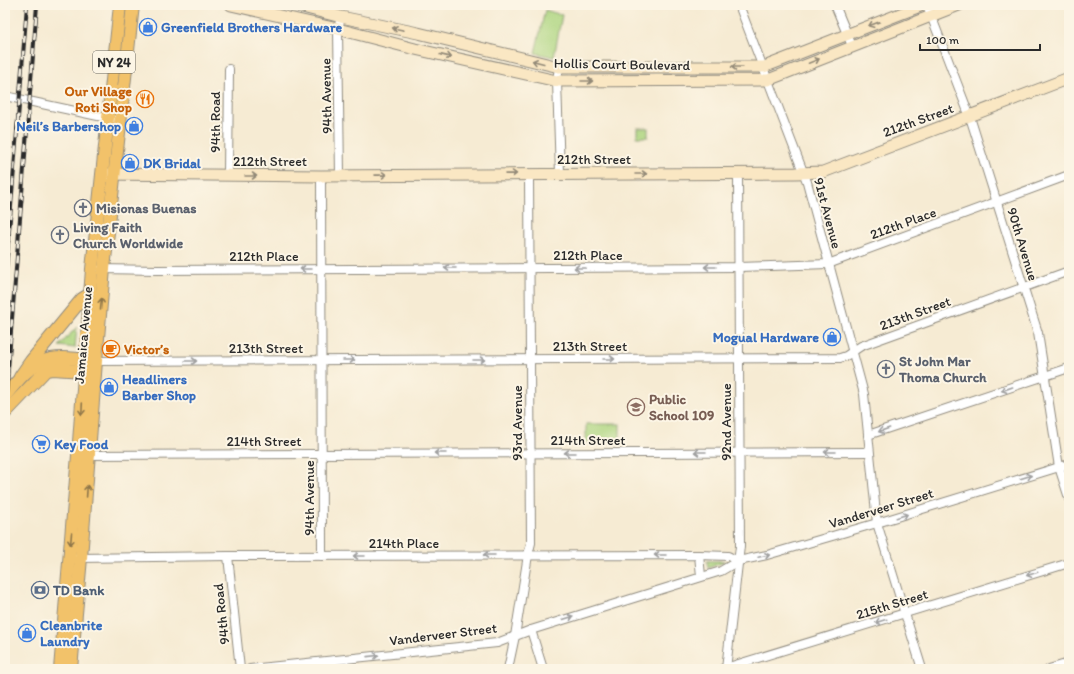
<svg xmlns="http://www.w3.org/2000/svg" width="1074" height="674" font-family="Itim,sans-serif">
  <style>
    .green { fill: #add580; stroke: #6c8056 }
    .lines { fill: none; stroke-linecap: round; stroke-linejoin: round }
    .minor-casing { stroke: #908b7f; stroke-width: 10 }
    .secondary-casing { stroke: #908b7f; stroke-width: 13 }
    .primary-casing { stroke: #908b7f; stroke-width: 14 }
    .minor { stroke: #fff; stroke-width: 8 }
    .secondary { stroke: #fae7c3; stroke-width: 11 }
    .primary { stroke: #f2c26a; stroke-width: 12 }
    .rail-casing { stroke: #2b2b2b; stroke-width: 4 }
    .rail { stroke: #fcf5e5; stroke-width: 2.5; stroke-dasharray: 8; stroke-linecap: butt }
    .oneway { stroke: #928977 }
    .oneway2 { stroke: #a0a0a0 }
    .oneway3 { stroke: #8e764a }
    .labels { text-anchor: middle; stroke-width: 4; stroke-linejoin: round; paint-order: stroke }
    .shield { fill: #fcf5e5; stroke: #6a6863; stroke-width: 1 }
    .shield-label { font-size: 13px; font-weight: bold; fill: #2b2b2b }
    .shop-label { font-size: 14px; font-weight: bold; fill: #366cbe; stroke: #fcf5e5; text-anchor: start }
    .street-label { font-size: 14px; fill: #2b2b2b; stroke: #fcf5e5 }
    .food-label { font-size: 14px; font-weight: bold; fill: #c56008; stroke: #fcf5e5; text-anchor: end }
    .worship-label { font-size: 14px; font-weight: bold; fill: #5b616d; stroke: #fcf5e5; text-anchor: start }
    .education-label { font-size: 14px; font-weight: bold; fill: #785e54; stroke: #fcf5e5; text-anchor: start }
    .service-label { font-size: 14px; font-weight: bold; fill: #4e5e75; stroke: #fcf5e5; text-anchor: start }
  </style>
  <rect width="100%" height="100%" fill="#fcf5e5"/>
  <filter id="ink" filterUnits="userSpaceOnUse"><feTurbulence type="fractalNoise" baseFrequency=".025" numOctaves="2"/><feDisplacementMap in="SourceGraphic" scale="8" xChannelSelector="R" yChannelSelector="G"/><feConvolveMatrix kernelMatrix="1 2 1 2 8 2 1 2 1" color-interpolation-filters="sRGB"/></filter>
  <filter id="wash" filterUnits="userSpaceOnUse"><feTurbulence type="fractalNoise" baseFrequency=".012" numOctaves="4" result="noise"/><feDisplacementMap in="SourceGraphic" scale="16" xChannelSelector="R" yChannelSelector="G"/><feGaussianBlur stdDeviation="0.9" result="paint"/><feColorMatrix in="noise" values="0 0 0 0 0 0 0 0 0 0 0 0 0 0 0 0 0 1.4 0 .05"/><feComposite in="paint" operator="in"/></filter>
  <g filter="url(#wash)">
    <rect width="100%" height="100%" fill="#f6ebd3"/>
    <g class="green">
      <path d="M545,10L562,15L554,57L535,53Z"/>
      <rect x="637" y="128" width="11" height="9"/>
      <path d="M77,327L75,348L59,346Z"/>
      <rect x="586" y="424" width="34" height="18"/>
      <path d="M707,561H724V562L708,568Z"/>
    </g>
  </g>
  <g filter="url(#ink)">
    <g class="lines">
      <defs>
        <g id="minor">
          <path d="M739,5L807,182L864,394L877,523L922,669"/>
          <path d="M835,5L852,46"/>
          <path d="M927,5L970,117L1038,333L1059,467L1069,498"/>
          <path d="M559,67L557,81L560,174"/>
          <path d="M5,96L112,119"/>
          <path d="M228,175L229,69"/>
          <path d="M321,176L322,556"/>
          <path d="M340,176L338,29L341,17"/>
          <path d="M101,269L157,270L739,267L828,264L1069,175"/>
          <path d="M96,361L840,358L846,356L861,346L1069,271"/>
          <path d="M868,435L1069,368"/>
          <path d="M84,455L869,452"/>
          <path d="M699,555L701,576"/>
          <path d="M228,556L240,669"/>
          <path d="M78,558L228,556L699,555L728,556L738,561"/>
          <path d="M531,630L543,669"/>
          <path d="M250,669L497,643L531,630L721,571L738,561L767,555L877,523L1069,464"/>
          <path d="M508,669L515,636L528,555L531,543L529,174"/>
          <path d="M722,669L1069,563"/>
          <path d="M726,669L740,546L738,174"/>
          <path d="M1049,669L1069,663"/>
        </g>
        <g id="secondary">
          <path d="M231,5L338,29L415,49L557,81L768,80L959,5"/>
          <path d="M295,5L341,17L418,33L559,67H764L923,5"/>
          <path d="M102,174L321,176L796,173L823,172L1069,78"/>
        </g>
        <g id="primary">
          <path d="M20,377L31,361L77,305L82,299L90,294"/>
          <path d="M5,396C35,359 44,353 92,361"/>
          <path d="M5,413L46,370L52,369L84,371L90,366"/>
          <path d="M60,669L78,455L92,269L120,5"/>
          <path d="M71,669L81,558L96,361L104,269L133,5"/>
        </g>
      </defs>
      <use href="#minor" class="minor-casing"/>
      <use href="#secondary" class="secondary-casing"/>
      <use href="#primary" class="primary-casing"/>
      <use href="#minor" class="minor"/>
      <use href="#secondary" class="secondary"/>
      <use href="#primary" class="primary"/>
      <defs>
        <g id="rail">
          <path d="M5,282L27,5"/>
          <path d="M5,407L37,5"/>
        </g>
      </defs>
      <use href="#rail" class="rail-casing"/>
      <use href="#rail" class="rail"/>
    </g>
    <defs><path id="oneway-shaft" d="M-6 0H5M1.5-3L5.5 0L1.5 3" fill="none" stroke-width="1.6" stroke-linecap="round" stroke-linejoin="round"/></defs>
    <g class="oneway">
      <use href="#oneway-shaft" transform="translate(874 24) rotate(159)"/>
      <use href="#oneway-shaft" transform="translate(398 29) rotate(-168)"/>
      <use href="#oneway-shaft" transform="translate(446 56) rotate(13)"/>
      <use href="#oneway-shaft" transform="translate(814 61) rotate(-22)"/>
      <use href="#oneway-shaft" transform="translate(538 62) rotate(-166)"/>
      <use href="#oneway-shaft" transform="translate(737 67) rotate(180)"/>
      <use href="#oneway-shaft" transform="translate(587 81)"/>
      <use href="#oneway-shaft" transform="translate(511 174) rotate(-1)"/>
      <use href="#oneway-shaft" transform="translate(641 174)"/>
      <use href="#oneway-shaft" transform="translate(381 175) rotate(-1)"/>
      <use href="#oneway-shaft" transform="translate(251 176)"/>
    </g>
    <g class="oneway2">
      <use href="#oneway-shaft" transform="translate(710 267) rotate(180)"/>
      <use href="#oneway-shaft" transform="translate(450 268) rotate(180)"/>
      <use href="#oneway-shaft" transform="translate(580 268) rotate(180)"/>
      <use href="#oneway-shaft" transform="translate(306 269) rotate(180)"/>
      <use href="#oneway-shaft" transform="translate(609 359)"/>
      <use href="#oneway-shaft" transform="translate(349 360)"/>
      <use href="#oneway-shaft" transform="translate(479 360)"/>
      <use href="#oneway-shaft" transform="translate(191 361)"/>
      <use href="#oneway-shaft" transform="translate(1007 389) rotate(161)"/>
      <use href="#oneway-shaft" transform="translate(884 430) rotate(161)"/>
      <use href="#oneway-shaft" transform="translate(700 452) rotate(180)"/>
      <use href="#oneway-shaft" transform="translate(830 452) rotate(180)"/>
      <use href="#oneway-shaft" transform="translate(440 453) rotate(180)"/>
      <use href="#oneway-shaft" transform="translate(570 453) rotate(180)"/>
      <use href="#oneway-shaft" transform="translate(1026 477) rotate(-17)"/>
      <use href="#oneway-shaft" transform="translate(902 516) rotate(-17)"/>
      <use href="#oneway-shaft" transform="translate(489 555) rotate(180)"/>
      <use href="#oneway-shaft" transform="translate(660 555) rotate(180)"/>
      <use href="#oneway-shaft" transform="translate(359 556) rotate(180)"/>
      <use href="#oneway-shaft" transform="translate(764 556) rotate(-12)"/>
      <use href="#oneway-shaft" transform="translate(1032 574) rotate(163)"/>
      <use href="#oneway-shaft" transform="translate(568 618) rotate(-18)"/>
      <use href="#oneway-shaft" transform="translate(881 621) rotate(163)"/>
      <use href="#oneway-shaft" transform="translate(373 656) rotate(-6)"/>
    </g>
    <g class="oneway3">
      <use href="#oneway-shaft" transform="translate(101 304) rotate(-85)"/>
      <use href="#oneway-shaft" transform="translate(82 409) rotate(93)"/>
      <use href="#oneway-shaft" transform="translate(87 491) rotate(-86)"/>
      <use href="#oneway-shaft" transform="translate(71 539) rotate(95)"/>
    </g>
  </g>
  <defs>
    <symbol id="shop-ring" viewBox="-11 -11 22 22"><circle r="9.5" fill="#fcf5e5" stroke="#3f7fe0" stroke-width="1.5"/><path d="M-5-2.5h2.3a2.7 3.5 0 0 1 5.4 0H5L5.5 6h-11ZM-1.5-2.5h3a1.5 2.3 0 0 0-3 0Z" fill="#3f7fe0"/></symbol>
    <symbol id="restaurant-ring" viewBox="-11 -11 22 22"><circle r="9.5" fill="#fcf5e5" stroke="#e8710a" stroke-width="1.5"/><path d="M-5-6h1v4h1v-4h1v4h1v-4h1v5L-1.5 .5V6h-2V.5L-5-1ZM5-6V6H3V1.5H1.5Q1.5-4 5-6Z" fill="#e8710a"/></symbol>
    <symbol id="church-ring" viewBox="-11 -11 22 22"><circle r="9.5" fill="#fcf5e5" stroke="#6b7280" stroke-width="1.5"/><path d="M-1.2-6h2.4v3.5h3.3v2.4h-3.3V6h-2.4V-.1h-3.3v-2.4h3.3Z" fill="#6b7280"/></symbol>
    <symbol id="cafe-ring" viewBox="-11 -11 22 22"><circle r="9.5" fill="#fcf5e5" stroke="#e8710a" stroke-width="1.5"/><path d="M-5.5-4.5H6V0H3Q3 3.5 0 3.5H-2.5Q-5.5 3.5-5.5 0ZM3-3.2v2h1.7v-2ZM-6 4.5H4V6H-6Z" fill="#e8710a"/></symbol>
    <symbol id="school-ring" viewBox="-11 -11 22 22"><circle r="9.5" fill="#fcf5e5" stroke="#8d6e63" stroke-width="1.5"/><path d="M0-5L7-2L0 1L-7-2ZM-4 1L0 2.5L4 1V4Q0 6-4 4Z" fill="#8d6e63"/></symbol>
    <symbol id="supermarket-ring" viewBox="-11 -11 22 22"><circle r="9.5" fill="#fcf5e5" stroke="#3f7fe0" stroke-width="1.5"/><path d="M-6-5.5h2.5l.6 2H6L4.5 2H-2.5L-4.4-4H-6ZM-1.5 3.2a1.3 1.3 0 1 0 .1 0ZM3 3.2a1.3 1.3 0 1 0 .1 0Z" fill="#3f7fe0"/></symbol>
    <symbol id="bank-ring" viewBox="-11 -11 22 22"><circle r="9.5" fill="#fcf5e5" stroke="#5c6f8a" stroke-width="1.5"/><path d="M-6-4H6V4H-6ZM0-2.3a2.3 2.3 0 1 0 0 4.6a2.3 2.3 0 1 0 0-4.6Z" fill="#5c6f8a"/></symbol>
  </defs>
  <g fill-rule="evenodd">
    <use href="#shop-ring" x="138" y="17" width="20" height="20"/>
    <use href="#restaurant-ring" x="135" y="89" width="20" height="20"/>
    <use href="#shop-ring" x="124" y="116" width="20" height="20"/>
    <use href="#shop-ring" x="120" y="153" width="20" height="20"/>
    <use href="#church-ring" x="73" y="198" width="20" height="20"/>
    <use href="#church-ring" x="50" y="225" width="20" height="20"/>
    <use href="#shop-ring" x="822" y="327" width="20" height="20"/>
    <use href="#cafe-ring" x="101" y="339" width="20" height="20"/>
    <use href="#church-ring" x="876" y="359" width="20" height="20"/>
    <use href="#shop-ring" x="99" y="377" width="20" height="20"/>
    <use href="#school-ring" x="626" y="397" width="20" height="20"/>
    <use href="#supermarket-ring" x="31" y="434" width="20" height="20"/>
    <use href="#bank-ring" x="30" y="580" width="20" height="20"/>
    <use href="#shop-ring" x="17" y="623" width="20" height="20"/>
  </g>
  <g class="labels">
    <rect class="shield" x="93" y="51" width="42" height="22" rx="3"/>
    <g class="shield-label">
      <text x="114" y="67">NY 24</text>
    </g>
    <g class="shop-label">
      <text x="161" y="32">Greenfield Brothers Hardware</text>
      <text x="121" y="131" text-anchor="end">Neil’s Barbershop</text>
      <text x="143" y="168">DK Bridal</text>
      <text x="819" y="342" text-anchor="end">Mogual Hardware</text>
      <text x="122" y="384">Headliners<tspan x="122" dy="16">Barber Shop</tspan></text>
      <text x="54" y="449">Key Food</text>
      <text x="40" y="630">Cleanbrite<tspan x="40" dy="16">Laundry</tspan></text>
    </g>
    <g class="street-label">
      <text transform="translate(622 64) rotate(1)" y="5">Hollis Court Boulevard</text>
      <text transform="translate(326 96) rotate(-91)" y="5">94th Avenue</text>
      <text transform="translate(918 120) rotate(-20)" y="5">212th Street</text>
      <text transform="translate(215 122) rotate(-90)" y="5">94th Road</text>
      <text x="594" y="164">212th Street</text>
      <text x="270" y="166">212th Street</text>
      <text transform="translate(828 213) rotate(75)" y="5">91st Avenue</text>
      <text transform="translate(903 223) rotate(-20)" y="5">212th Place</text>
      <text transform="translate(1023 244) rotate(73)" y="5">90th Avenue</text>
      <text x="588" y="260">212th Place</text>
      <text x="264" y="261">212th Place</text>
      <text transform="translate(915 313) rotate(-20)" y="5">213th Street</text>
      <text transform="translate(83 335) rotate(-85)" y="5">Jamaica Avenue</text>
      <text x="590" y="351">213th Street</text>
      <text x="266" y="353">213th Street</text>
      <text transform="translate(726 422) rotate(-90)" y="5">92nd Avenue</text>
      <text transform="translate(517 423) rotate(-90)" y="5">93rd Avenue</text>
      <text x="588" y="445">214th Street</text>
      <text x="264" y="446">214th Street</text>
      <text transform="translate(309 498) rotate(-90)" y="5">94th Avenue</text>
      <text transform="translate(881 508) rotate(-17)" y="5">Vanderveer Street</text>
      <text x="404" y="548">214th Place</text>
      <text transform="translate(892 604) rotate(-17)" y="5">215th Street</text>
      <text transform="translate(221 614) rotate(-96)" y="5">94th Road</text>
      <text transform="translate(443 634) rotate(-7)" y="5">Vanderveer Street</text>
    </g>
    <g class="food-label">
      <text x="132" y="96">Our Village<tspan x="132" dy="16">Roti Shop</tspan></text>
      <text x="124" y="354" text-anchor="start">Victor’s</text>
    </g>
    <g class="worship-label">
      <text x="96" y="213">Misionas Buenas</text>
      <text x="73" y="232">Living Faith<tspan x="73" dy="16">Church Worldwide</tspan></text>
      <text x="899" y="366">St John Mar<tspan x="899" dy="16">Thoma Church</tspan></text>
    </g>
    <g class="education-label">
      <text x="649" y="404">Public<tspan x="649" dy="16">School 109</tspan></text>
    </g>
    <g class="service-label">
      <text x="53" y="595">TD Bank</text>
    </g>
  </g>
  <rect width="1074" height="674" fill="none" stroke="#fcf5e5" stroke-width="20"/>
  <path d="M920 44v6h120v-6" fill="none" stroke="#2b2b2b" stroke-width="2"/>
  <text x="926" y="44" font-size="12" fill="#2b2b2b" stroke="#fcf5e5" stroke-width="3" paint-order="stroke">100 m</text>
</svg>
